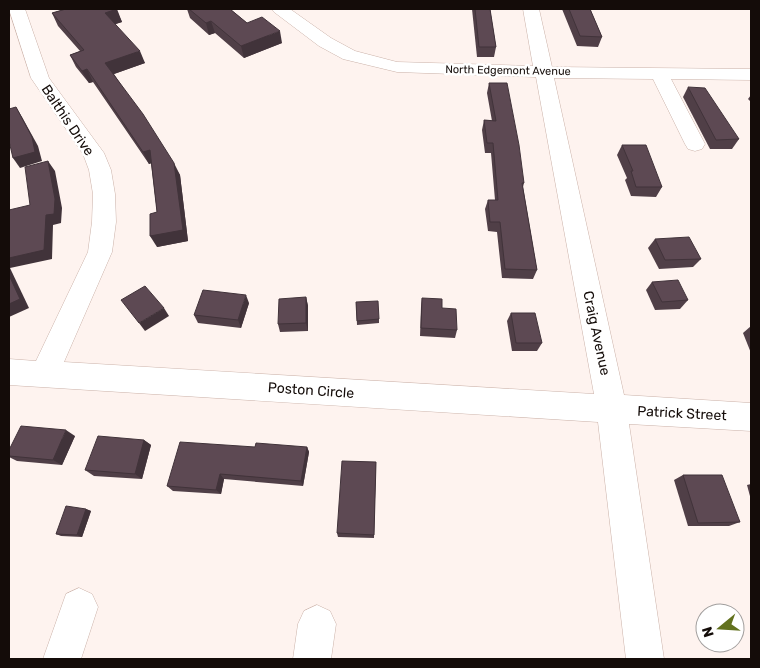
<svg xmlns="http://www.w3.org/2000/svg" width="760" height="668" font-family="Rubik,sans-serif">
  <style>
    .lines { fill: none; stroke-linecap: round; stroke-linejoin: round }
    .minor-casing { stroke: #cbb2a9; stroke-width: 1 }
    .minor { fill: #fff; fill-rule: evenodd }
    .wall { fill: #503f47 }
    .shaded-wall { fill: #41333a }
    .building { fill: #5d4953; stroke: #41333a }
    .labels { text-anchor: middle; stroke-width: 5; stroke-linejoin: round; paint-order: stroke }
    .far-street-label { font-size: 11px; fill: #140c09; stroke: #fff }
    .street-label { font-size: 14px; fill: #140c09; stroke: #fff }
  </style>
  <rect width="100%" height="100%" fill="#fef3ef"/>
  <g class="lines">
    <defs>
      <g id="minor">
        <path d="M9,9H25L49,78L104,153L111,170L115,194L116,222L112,252L64,362L594,394L536,77L397,72L343,59L319,46L274,12L272,9H290L331,38L355,51L397,62L533,66L523,9H539L552,67L751,69V80L671,79L705,144L702,149L695,151L688,149L685,144L653,79L554,78L624,395L751,403V431L629,424L664,659H626L598,422L9,385V359L36,361L88,252L92,222L93,194L89,170L83,154L31,78Z"/>
        <path d="M79,588L92,594L98,607L81,659H43L66,594Z"/>
        <path d="M317,605L330,611L336,624L331,659H293L298,624L304,611Z"/>
      </g>
    </defs>
    <use href="#minor" class="minor-casing"/>
    <use href="#minor" class="minor"/>
  </g>
  <g class="wall">
    <path d="M61,9H116L122,22L115,24L145,63L114,74L180,175L188,241L157,247V212L151,163L149,164L93,82L89,83L76,67L70,55L80,51L58,26L52,13L62,10Z"/>
    <path d="M187,9H230L247,23L282,43L244,58L215,33L209,35L190,18Z"/>
    <path d="M472,9H490L496,47L494,57H477Z"/>
    <path d="M562,9H590L602,37L598,47L577,46Z"/>
    <path d="M489,83L524,183L523,187L537,270L533,279L502,278L497,232L488,231L485,209L488,200H495L491,153H485L482,130L484,120L492,121L487,93Z"/>
    <path d="M688,87L739,139L732,149H710L683,97Z"/>
    <path d="M751,95V102L748,99Z"/>
    <path d="M622,145L662,187L656,197L631,196L625,180L627,178L617,155Z"/>
    <path d="M655,239L701,259L693,267L659,269L648,248Z"/>
    <path d="M652,282L688,300L680,309L655,310L646,290Z"/>
    <path d="M306,297L308,306V331L280,332L278,324Z"/>
    <path d="M422,298L442,308L457,330L455,338L420,336L421,307Z"/>
    <path d="M356,302L379,319V323L357,325Z"/>
    <path d="M249,303L241,328L198,323L194,315Z"/>
    <path d="M511,313L542,343L537,351H512L507,321Z"/>
    <path d="M751,326V353L743,333Z"/>
    <path d="M75,436L62,465L17,461L9,457V450Z"/>
    <path d="M144,440L151,445L142,479L94,476L85,470Z"/>
    <path d="M255,447H307L309,452L303,486L224,479L221,494L173,491L167,486Z"/>
    <path d="M376,462L374,538L338,537L337,533Z"/>
    <path d="M683,475L740,522L729,526H688L674,480Z"/>
    <path d="M751,484V500L747,485Z"/>
    <path d="M86,509L91,511L82,537L61,536L56,534Z"/>
  </g>
  <g class="shaded-wall">
    <path d="M117,9L122,22L110,26L105,13Z"/>
    <path d="M211,21L215,33L209,35L206,23Z"/>
    <path d="M280,31L282,43L244,58L241,46Z"/>
    <path d="M140,51L145,63L111,75L105,63Z"/>
    <path d="M87,69L93,82L89,83L82,71Z"/>
    <path d="M16,107L22,117L38,146L42,161L20,168L13,158Z"/>
    <path d="M150,150L156,162L149,164L143,152Z"/>
    <path d="M48,161L55,171L62,208L61,223L53,225L52,259L10,268L9,266V258Z"/>
    <path d="M174,163L180,175L188,241L157,247L150,236Z"/>
    <path d="M9,267L10,268L29,308L9,317Z"/>
    <path d="M246,295L249,303L241,328L238,320Z"/>
    <path d="M306,297L308,306V331L306,323Z"/>
    <path d="M164,308L169,316L145,331L139,323Z"/>
    <path d="M66,430L75,436L62,465L53,460Z"/>
    <path d="M144,440L151,445L142,479L135,474Z"/>
    <path d="M307,447L309,452L303,486L301,481Z"/>
    <path d="M220,474L224,479L221,494L216,490Z"/>
    <path d="M86,509L91,511L82,537L77,535Z"/>
  </g>
  <g class="building">
    <path d="M66,9H117L105,13L140,51L105,63L143,114L174,163L183,230L150,236V214L157,212L150,150L143,152L87,69L82,71L70,55L84,50L52,13Z"/>
    <path d="M189,9H230L247,23L262,17L280,31L241,46L211,21L206,23Z"/>
    <path d="M475,9H490L496,47H479Z"/>
    <path d="M569,9H590L602,37L580,36Z"/>
    <path d="M489,83H507L519,145L524,183H522L537,270L505,269L500,222H490L488,200H498L493,143H487L484,120L496,121Z"/>
    <path d="M688,87L705,88L739,139L716,140Z"/>
    <path d="M16,107L32,137L35,152L13,158L9,141V109Z"/>
    <path d="M622,145H646L662,187H636L631,171H633Z"/>
    <path d="M48,161L55,199L54,214L46,215L44,250L9,258V210L30,205L25,167Z"/>
    <path d="M689,237L701,259L665,260L655,239Z"/>
    <path d="M9,275L20,299L9,304Z"/>
    <path d="M678,280L688,300L662,302L652,282Z"/>
    <path d="M145,286L164,308L139,323L121,300Z"/>
    <path d="M203,290L246,295L238,320L194,315Z"/>
    <path d="M306,297V323L278,324L279,299Z"/>
    <path d="M422,298L442,299V308L456,309L457,330L421,328Z"/>
    <path d="M378,301L379,319L357,321L356,302Z"/>
    <path d="M511,313H535L542,343H516Z"/>
    <path d="M21,426L66,430L53,460L9,456V450Z"/>
    <path d="M98,436L144,440L135,474L85,470Z"/>
    <path d="M180,442L255,447L256,443L307,447L301,481L220,474L216,490L167,486Z"/>
    <path d="M342,461L376,462L374,535L337,533Z"/>
    <path d="M683,475H722L740,522L698,523Z"/>
    <path d="M66,506L86,509L77,535L56,534Z"/>
  </g>
  <g class="labels">
    <g class="far-street-label">
      <text transform="translate(508 70) rotate(1)" y="4">North Edgemont Avenue</text>
    </g>
    <g class="street-label">
      <text transform="translate(68 120) rotate(56)" y="5">Balthis Drive</text>
      <text transform="translate(597 333) rotate(78)" y="5">Craig Avenue</text>
      <text transform="translate(311 390) rotate(4)" y="5">Poston Circle</text>
      <text transform="translate(682 413) rotate(3)" y="5">Patrick Street</text>
    </g>
  </g>
  <rect width="760" height="668" fill="none" stroke="#140c09" stroke-width="20"/>
  <g transform="translate(720 628) rotate(252)"><circle r="24" fill="#ffffff" stroke="#a19e9d"/>
  <path d="M0-4L9 19L0 12L-9 19Z" fill="#62711e"/>
  <text y="-8" font-size="14" font-weight="bold" text-anchor="middle" fill="#140c09">N</text>
  </g>
</svg>
